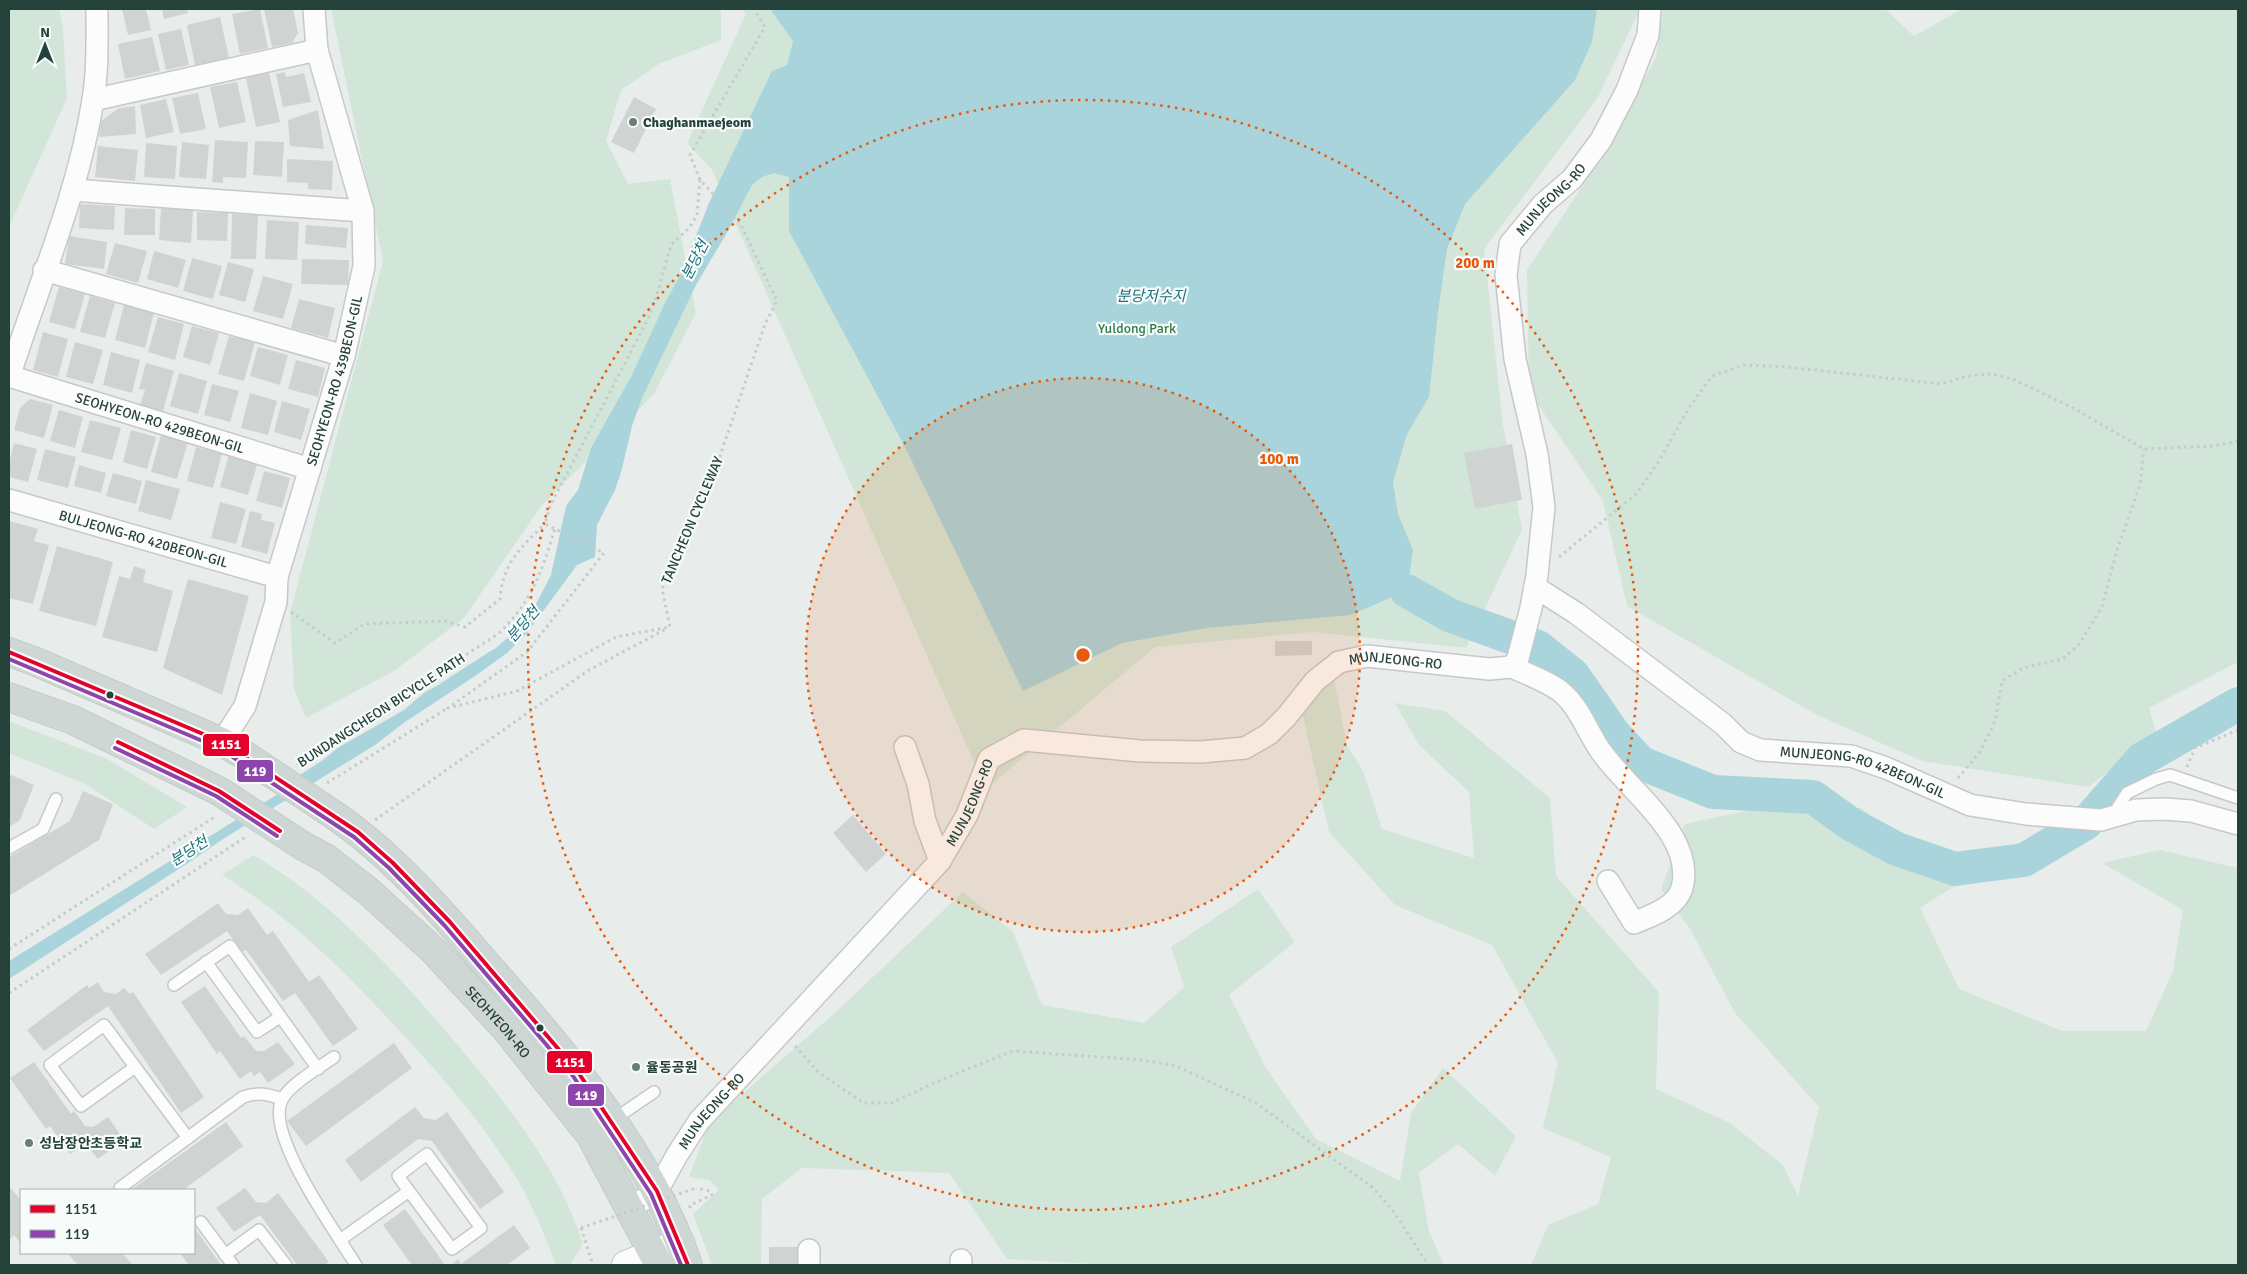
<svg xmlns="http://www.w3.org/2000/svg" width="2247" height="1274" font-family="Signika,'Noto Sans KR',sans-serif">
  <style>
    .green { fill: #d1e6d8 }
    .water { fill: #a9d4db }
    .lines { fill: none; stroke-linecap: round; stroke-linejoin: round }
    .stream { stroke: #a9d4db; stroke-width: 5.5 }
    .river { stroke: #a9d4db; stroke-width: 34 }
    .building { fill: #cfd4d2 }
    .lane-casing { stroke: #c5cac8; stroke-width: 14 }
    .street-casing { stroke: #c5cac8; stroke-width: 24 }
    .secondary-casing { stroke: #c3cbc8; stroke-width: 30 }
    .primary-casing { stroke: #c3ccc9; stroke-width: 30 }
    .path { stroke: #c3ccca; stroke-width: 3; stroke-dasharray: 2.5 4; stroke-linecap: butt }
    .lane { stroke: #fcfcfc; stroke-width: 11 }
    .street { stroke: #fcfcfc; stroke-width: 21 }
    .secondary { stroke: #fcfcfc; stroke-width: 28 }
    .primary { stroke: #cfd7d5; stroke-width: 28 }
    .primary-bridge-casing { stroke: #c3ccc9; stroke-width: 30; stroke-linecap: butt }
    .path-bridge { stroke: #c3ccca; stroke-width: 3; stroke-dasharray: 2.5 4; stroke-linecap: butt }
    .primary-bridge { stroke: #cfd7d5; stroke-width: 28 }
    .bus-1-casing { stroke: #f7fbf9; stroke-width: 8 }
    .bus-2-casing { stroke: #f7fbf9; stroke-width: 8 }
    .bus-1 { stroke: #e4002b; stroke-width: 4 }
    .bus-2 { stroke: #8e44ad; stroke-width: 4 }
    .ring { fill: none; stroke: #e8590c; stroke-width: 2.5; stroke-dasharray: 2.5 5 }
    .poi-dot { fill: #697e78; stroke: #f7fbf9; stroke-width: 2 }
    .bus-dot { fill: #24423a; stroke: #f7fbf9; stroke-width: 2 }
    .labels { text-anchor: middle; stroke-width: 4.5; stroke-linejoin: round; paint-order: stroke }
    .poi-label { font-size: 14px; font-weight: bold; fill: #24423a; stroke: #f7fbf9; text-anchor: start }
    .street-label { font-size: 14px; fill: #24423a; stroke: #f7fbf9 }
    .park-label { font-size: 14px; fill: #2d7a4b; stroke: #f7fbf9 }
    .water-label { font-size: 15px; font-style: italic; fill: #1c6f80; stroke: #f7fbf9 }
    .centre { fill: #e8590c; stroke: #f7fbf9; stroke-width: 2.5 }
    .ring-label { font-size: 15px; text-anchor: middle; font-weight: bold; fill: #e8590c; stroke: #f7fbf9; stroke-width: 4.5; stroke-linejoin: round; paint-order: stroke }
    .line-badge { stroke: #f7fbf9; stroke-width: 2 }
    .badge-label { font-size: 14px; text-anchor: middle; font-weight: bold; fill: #fff }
  </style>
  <rect width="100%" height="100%" fill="#e8edeb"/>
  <g class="green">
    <path d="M9,9H59L63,30L67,98L9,227Z"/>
    <path d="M331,9H721V40L659,64L621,90L606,141L628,184L670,179L696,313L654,394L542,505L464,618L394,671L306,718L294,689L290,613L383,261Z"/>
    <path d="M741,9H1640L1597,99L1484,249L1503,425L1522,530L1466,648L1313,632L1155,647L986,789L712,170L687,143L746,14Z"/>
    <path d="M1663,9H1885L1914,36L1962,9H2238V662L2149,708L2157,735L2088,787L1922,761L1819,716L1627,606L1603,501L1529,391L1527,270L1603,155L1656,57Z"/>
    <path d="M1334,679L1347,745L1363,771L1382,829L1474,858L1469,792L1419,745L1395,703L1445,711L1550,798L1556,876L1659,992L1656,1089L1730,1123L1783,1165L1798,1196L1819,1107L1735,1013L1690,929L1661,889L1685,824L1746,811L1861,808L1930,861L1986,866L1920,908L1959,989L2062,1031H2146L2173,971L2183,910L2102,863L2160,850L2238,868V1265H1531L1548,1225L1598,1204L1611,1157L1543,1128L1558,1063L1492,945L1395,905L1329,832L1300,703Z"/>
    <path d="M9,721L107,759L187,807L154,829L87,785L9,753Z"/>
    <path d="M253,855C332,901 392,969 451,1037C502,1098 559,1167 583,1244L570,1265H556C545,1236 533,1206 517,1179C483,1123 440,1074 395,1026C340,967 291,918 222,875Z"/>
    <path d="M1258,889L1295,942L1229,995L1266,1068L1316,1139L1400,1181L1411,1113L1443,1068L1516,1136L1495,1176L1458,1144L1419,1173L1429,1231L1444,1265H1109L1007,1259L949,1173L802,1168L762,1199L761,1265H712L693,1214L719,1190L709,1180L689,1177L709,1123L838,1010L963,892L1013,932L1042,1005L1144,1023L1184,987L1171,947Z"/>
  </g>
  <path class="water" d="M770,9H1597L1592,42L1575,80L1465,204L1447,249L1438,312L1429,397L1407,434L1393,482L1398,514L1413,550L1407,591L1350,615L1207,628L1122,643L1023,691L905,447L789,231V177L774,173L762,177L752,185L728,231L696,285L642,398L632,426L622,469L615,490L597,525L595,557L577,565L527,633L507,653L475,676L405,722L375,745L226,837L188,863L9,979V961L318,769L323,760L339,747L404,710L425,692L475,666L520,627L534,608L551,575L566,506L578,490L591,448L631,377L666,301L681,274L709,203L772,71L787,65L793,41Z"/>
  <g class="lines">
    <g class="stream">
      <path d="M443,685L494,652"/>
      <path d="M297,780L325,762"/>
    </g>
    <path class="river" d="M1407,591L1449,615L1538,647L1573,675L1614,734L1641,763L1713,792L1813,797L1852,825L1897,849L1955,869L2024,860L2086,823L2142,759L2238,704"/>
  </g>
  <g class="building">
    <path d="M122,9H146L151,30L128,35Z"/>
    <path d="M162,9H187L188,13L164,19Z"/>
    <path d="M260,9L268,48L240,54L232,14Z"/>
    <path d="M264,9H293L298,33L292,43L272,47Z"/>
    <path d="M220,17L229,58L195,65L187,25Z"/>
    <path d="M181,29L189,65L166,70L158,34Z"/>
    <path d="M152,37L160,71L125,79L118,44Z"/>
    <path d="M285,72L286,77L304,73L311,102L283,107L276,74Z"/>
    <path d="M269,73L280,122L256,127L246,78Z"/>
    <path d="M237,82L246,122L219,128L210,87Z"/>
    <path d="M198,93L206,129L180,134L172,98Z"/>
    <path d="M634,97L656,109L634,153L611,142Z"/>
    <path d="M166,99L174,132L146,138L140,105Z"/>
    <path d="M135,106L136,134L99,137L101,121L119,108Z"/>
    <path d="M318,110L324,149L290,146L288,120Z"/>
    <path d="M215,140L248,142L246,178L223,177V183L212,182Z"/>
    <path d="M255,141L284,142L282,177L253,175Z"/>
    <path d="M182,142L209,145L206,179L179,177Z"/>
    <path d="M146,143L177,146L175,179L144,177Z"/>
    <path d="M98,146L138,150L135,181L95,177Z"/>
    <path d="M287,159L333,161L332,190L308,189V183L287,182Z"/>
    <path d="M80,204L115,206L114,230L79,228Z"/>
    <path d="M125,208L155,209V235H124Z"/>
    <path d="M161,208L193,210L191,243L159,240Z"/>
    <path d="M197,212L228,213L227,241L197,240Z"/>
    <path d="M232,214L258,215L256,259H231Z"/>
    <path d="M267,220L299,222L297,260L265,259Z"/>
    <path d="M306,225L348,228L346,248L305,244Z"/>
    <path d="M69,236L107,242L104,269L65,264Z"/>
    <path d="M115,243L147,251L138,283L106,274Z"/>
    <path d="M154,251L186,260L178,288L147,279Z"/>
    <path d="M192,258L222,266L213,299L183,291Z"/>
    <path d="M302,259L349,260L348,285L301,284Z"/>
    <path d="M228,262L254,269L245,302L219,295Z"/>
    <path d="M263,276L293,284L283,319L253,311Z"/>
    <path d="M59,287L85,294L75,329L49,322Z"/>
    <path d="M90,296L115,303L105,338L80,332Z"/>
    <path d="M299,299L335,308L328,338L291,328Z"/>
    <path d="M124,305L154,313L145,348L115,340Z"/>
    <path d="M158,317L184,324L175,360L148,352Z"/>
    <path d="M192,326L219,333L210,365L183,357Z"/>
    <path d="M43,332L68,339L58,377L33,370Z"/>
    <path d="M229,336L255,342L244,381L218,374Z"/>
    <path d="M75,342L103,350L93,384L66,377Z"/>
    <path d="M258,347L288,355L280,385L250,376Z"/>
    <path d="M111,352L140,360L132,393L103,385Z"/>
    <path d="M296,360L325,368L318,397L288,389Z"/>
    <path d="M146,363L174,371L163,411L140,405L145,390L139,389Z"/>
    <path d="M179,373L207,381L198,414L170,406Z"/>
    <path d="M212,384L239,391L230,422L204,415Z"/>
    <path d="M250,393L277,401L268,435L241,428Z"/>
    <path d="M30,399L53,405L44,438L14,430L20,408Z"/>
    <path d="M282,401L310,409L301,440L274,432Z"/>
    <path d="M59,410L83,417L75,448L50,441Z"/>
    <path d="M90,420L121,428L112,460L81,452Z"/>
    <path d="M131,430L156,437L147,469L123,462Z"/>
    <path d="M161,435L188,442L177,479L151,472Z"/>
    <path d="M14,443L37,449L28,482L9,477V464Z"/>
    <path d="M1512,444L1522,500L1475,509L1464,453Z"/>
    <path d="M196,447L222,454L213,488L187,481Z"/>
    <path d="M45,449L76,457L68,488L37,480Z"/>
    <path d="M229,454L258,462L248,495L220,487Z"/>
    <path d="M79,465L106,473L101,493L74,486Z"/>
    <path d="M264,471L290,478L282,508L256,501Z"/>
    <path d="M113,473L142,481L136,504L106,496Z"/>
    <path d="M146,480L180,489L171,520L138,511Z"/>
    <path d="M220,502L246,509L236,544L211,538Z"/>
    <path d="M250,511L262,514L261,520L275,523L267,554L241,547Z"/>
    <path d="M9,521L38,529L34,541L49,545L33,604L9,598Z"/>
    <path d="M57,546L113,562L96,626L39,611Z"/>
    <path d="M134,566L146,570L143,582L173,591L157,652L102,637L119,576L130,579Z"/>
    <path d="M188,579L249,596L222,695L163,668Z"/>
    <path d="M1275,641H1312V655L1275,656Z"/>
    <path d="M9,774L34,785L20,820L9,827Z"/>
    <path d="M83,791L113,804L99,840L9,896V857L70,821Z"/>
    <path d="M853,815L886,854L866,872L833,833Z"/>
    <path d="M218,903L226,914L238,915L248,908L267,935L273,931L309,982L319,975L358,1029L333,1046L295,993L283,1001L246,950L242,952L227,931L161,975L145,954Z"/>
    <path d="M98,982L104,992L116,994L124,988L130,994L133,992L204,1097L181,1113L108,1006L44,1051L27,1030L87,985L89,988Z"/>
    <path d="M205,986L241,1038L244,1036L256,1051H264L278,1042L295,1064L268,1083L260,1072L254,1076L251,1071L240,1079L220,1051L217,1054L181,1002Z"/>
    <path d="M394,1043L412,1068L306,1146L287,1121Z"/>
    <path d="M34,1062L71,1114L74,1111L85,1126L93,1127L108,1117L124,1140L98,1159L89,1148L84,1151L81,1147L70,1154L50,1126L46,1129L10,1078Z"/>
    <path d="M415,1107L424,1118L436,1120L447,1112L504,1192L480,1209L432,1141L418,1139L361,1182L345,1160Z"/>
    <path d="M226,1122L243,1146L183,1190H131Z"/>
    <path d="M9,1186L21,1200V1244L14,1235L9,1240Z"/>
    <path d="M245,1188L256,1202L266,1203L278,1193L329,1262L324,1265H297L260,1215L234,1232L216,1208Z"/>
    <path d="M405,1209L445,1265H412L383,1225Z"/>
    <path d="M514,1225L530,1248L507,1265H451L458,1259L461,1264Z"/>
    <path d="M194,1227L221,1265H189L180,1253H194Z"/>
    <rect x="769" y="1247" width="29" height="18"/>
    <path d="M69,1253H122L133,1265H78L68,1254Z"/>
  </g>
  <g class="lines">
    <defs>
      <g id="lane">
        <path d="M2113,815L2127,793L2156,779L2170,775L2238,798"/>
        <path d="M9,848L43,829L56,799"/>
        <path d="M206,962L257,1032L280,1017"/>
        <path d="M174,985L230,946L318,1069"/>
        <path d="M334,1057C319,1068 292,1083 283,1098C262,1131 337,1234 356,1265"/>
        <path d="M135,1067L81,1106L50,1065L104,1025L188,1138"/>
        <path d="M613,1120L654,1092"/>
        <path d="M120,1188L243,1097C258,1092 268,1094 282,1099"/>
        <path d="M201,1222L233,1265"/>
        <path d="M340,1240L409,1191L452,1249L481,1228L427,1154L398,1176L409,1191"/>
        <path d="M225,1255L259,1230L286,1265"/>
      </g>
      <g id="street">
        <path d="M93,100L317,50"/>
        <path d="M72,190L363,211"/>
        <path d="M44,270L344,356"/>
        <path id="s1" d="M9,376L310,469"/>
        <path d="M9,377C38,286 78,195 93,100C98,70 97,39 97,9"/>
        <path id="s2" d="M9,500L277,577"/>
        <path id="s3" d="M1535,587L1576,613L1723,724L1741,742L1760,750L1851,756L1886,768L1970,805L2026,814L2101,820L2136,810L2165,809L2191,811L2238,824"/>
        <path d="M1512,667C1527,674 1547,681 1560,691C1579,706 1587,731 1600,750C1626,789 1696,835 1682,888C1676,908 1650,916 1634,923L1608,881"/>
        <path id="s4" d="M222,742L245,706L276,602L277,577L344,356L364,266L363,211L317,50L314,9"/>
        <path d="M905,747L918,784L925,821L940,861"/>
        <path id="s5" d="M630,1208L657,1191L677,1155L699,1121L940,861L967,815L989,759L1024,740L1140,751L1201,752L1245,748L1269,734L1287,716L1315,681L1339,662L1367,656L1489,669L1512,667L1518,658L1531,608L1537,575L1544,507L1537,454L1515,359L1506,275L1510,244L1543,204L1572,179L1601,140L1627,90L1648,35L1650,9"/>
        <path d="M809,1250V1265"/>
        <path d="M961,1265V1260"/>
      </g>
      <path id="secondary" d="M626,1265L680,1243"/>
      <g id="primary">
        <path d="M9,652L34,661L222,742L246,756"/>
        <path d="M9,697L73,720L219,791"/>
        <path d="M334,815C391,854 438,908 483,960C562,1050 649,1150 688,1265"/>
        <path id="s6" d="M303,846L327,859L368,891L434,951L505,1028L591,1136L659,1265"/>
      </g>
    </defs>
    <use href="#lane" class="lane-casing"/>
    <use href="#street" class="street-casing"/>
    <use href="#secondary" class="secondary-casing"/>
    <use href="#primary" class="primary-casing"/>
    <g class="path">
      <path d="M700,180L697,215L690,227L671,245L656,298L648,319L550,506L545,524L604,553L527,652L448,708L517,691L616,637L670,627L662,589L719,459L765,324L777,301L740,223L700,180L690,155L765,27L754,9"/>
      <path d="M1559,557L1636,494L1659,461L1690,406L1712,376L1744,365L1787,367L1941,384L1967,376L1991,374L2013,379L2075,409L2144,449L2214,446L2238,441"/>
      <path d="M291,612L335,643L365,624L445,621L465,627L500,599C503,563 520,548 545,524"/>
      <path d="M297,764L498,634C532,602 542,571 555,528"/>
      <path d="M2187,767L2195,748L2238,730"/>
      <path d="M1958,778L1980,752L1995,721L2002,681L2023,668L2063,659L2080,643L2102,607L2117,550L2140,485L2144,449"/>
      <path d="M327,783L448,708"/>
      <path d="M375,820L589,670L666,629"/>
      <path d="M9,949L216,816"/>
      <path d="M9,993L247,836"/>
      <path d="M795,1046L819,1073L864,1103H891L934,1083L1013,1051L1142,1060L1176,1066L1256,1103L1372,1187L1394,1212L1428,1265"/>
      <path d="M690,1208V1205L712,1195L710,1191L696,1188"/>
      <path d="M581,1228L593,1265"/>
    </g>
    <use href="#lane" class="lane"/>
    <use href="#street" class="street"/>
    <use href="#secondary" class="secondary"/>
    <use href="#primary" class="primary"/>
    <defs>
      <g id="primary-bridge">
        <path d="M246,756L334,815"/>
        <path d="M219,791L303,846"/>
      </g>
    </defs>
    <use href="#primary-bridge" class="primary-bridge-casing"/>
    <path class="path-bridge" d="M581,1228L696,1188"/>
    <use href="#primary-bridge" class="primary-bridge"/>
    <defs>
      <g id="bus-1">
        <path d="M9,652L222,742L358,832L393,863L450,922L578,1072L657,1191L688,1265"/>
        <path d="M118,742L219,791L280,831"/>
      </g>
      <g id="bus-2">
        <path d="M9,659L219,748L354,837L389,868L445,926L573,1076L651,1194L681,1265"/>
        <path d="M115,748L216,796L277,836"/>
      </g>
    </defs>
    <use href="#bus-1" class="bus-1-casing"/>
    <use href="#bus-2" class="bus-2-casing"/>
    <use href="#bus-1" class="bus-1"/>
    <use href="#bus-2" class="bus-2"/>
  </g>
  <circle cx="1083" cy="655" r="277" fill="#e8590c" fill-opacity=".12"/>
  <g class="ring">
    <circle cx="1083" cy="655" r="277"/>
    <circle cx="1083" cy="655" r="555"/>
  </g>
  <g class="poi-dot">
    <circle cx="633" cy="122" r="5"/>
    <circle cx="636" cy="1067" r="5"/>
    <circle cx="29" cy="1143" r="5"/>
  </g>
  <g class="bus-dot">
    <circle cx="110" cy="695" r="4.5"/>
    <circle cx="540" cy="1028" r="4.5"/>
  </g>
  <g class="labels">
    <g class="poi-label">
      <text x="643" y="127">Chaghanmaejeom</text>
      <text x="646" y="1072">율동공원</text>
      <text x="39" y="1148">성남장안초등학교</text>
    </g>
    <g class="street-label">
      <text dy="5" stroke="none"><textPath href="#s5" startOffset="1638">MUNJEONG-RO</textPath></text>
      <text dy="5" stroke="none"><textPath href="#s4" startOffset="381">SEOHYEON-RO 439BEON-GIL</textPath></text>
      <text dy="5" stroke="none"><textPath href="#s1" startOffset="158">SEOHYEON-RO 429BEON-GIL</textPath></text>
      <text transform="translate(692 520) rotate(-67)" y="5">TANCHEON CYCLEWAY</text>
      <text dy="5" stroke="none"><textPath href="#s2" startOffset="140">BULJEONG-RO 420BEON-GIL</textPath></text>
      <text dy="5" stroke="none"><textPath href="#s5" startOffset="1029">MUNJEONG-RO</textPath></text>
      <text transform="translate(381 710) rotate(-33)" y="5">BUNDANGCHEON BICYCLE PATH</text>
      <text dy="5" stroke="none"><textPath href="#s3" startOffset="385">MUNJEONG-RO 42BEON-GIL</textPath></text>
      <text dy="5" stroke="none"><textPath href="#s5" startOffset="534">MUNJEONG-RO</textPath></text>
      <text dy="5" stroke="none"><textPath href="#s6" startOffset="264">SEOHYEON-RO</textPath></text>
      <text dy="5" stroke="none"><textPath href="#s5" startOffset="129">MUNJEONG-RO</textPath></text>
    </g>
    <g class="park-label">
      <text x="1137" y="333">Yuldong Park</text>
    </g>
    <g class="water-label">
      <text transform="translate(695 260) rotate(-63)" y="5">분당천</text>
      <text x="1151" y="301">분당저수지</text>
      <text transform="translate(523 624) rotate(-49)" y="5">분당천</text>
      <text transform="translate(189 851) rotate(-33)" y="5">분당천</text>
    </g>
  </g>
  <circle cx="1083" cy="655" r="8" class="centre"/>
  <g class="ring-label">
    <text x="1475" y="268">200 m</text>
    <text x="1279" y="464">100 m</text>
  </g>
  <g class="line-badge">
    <rect x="202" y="733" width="48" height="24" rx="5" fill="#e4002b"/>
    <rect x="236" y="759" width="38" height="24" rx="5" fill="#8e44ad"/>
    <rect x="546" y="1050" width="47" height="24" rx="5" fill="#e4002b"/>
    <rect x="567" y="1083" width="38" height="24" rx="5" fill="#8e44ad"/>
  </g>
  <g class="badge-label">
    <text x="226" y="749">1151</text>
    <text x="255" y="776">119</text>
    <text x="570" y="1067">1151</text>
    <text x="586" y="1100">119</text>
  </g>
  <rect width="2247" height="1274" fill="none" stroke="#24423a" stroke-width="20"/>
  <rect x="20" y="1189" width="175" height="65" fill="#f7fbf9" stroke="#a3b1ad"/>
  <rect x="30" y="1205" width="25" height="8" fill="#e4002b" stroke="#a3b1ad"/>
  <text x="65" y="1214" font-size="15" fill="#24423a">1151</text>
  <rect x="30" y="1230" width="25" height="8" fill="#8e44ad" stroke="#a3b1ad"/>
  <text x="65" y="1239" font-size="15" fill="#24423a">119</text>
  <g transform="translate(45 45)" stroke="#f7fbf9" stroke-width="4" paint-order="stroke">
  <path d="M0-4L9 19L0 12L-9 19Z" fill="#24423a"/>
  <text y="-8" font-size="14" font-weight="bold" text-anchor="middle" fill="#24423a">N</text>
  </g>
</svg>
